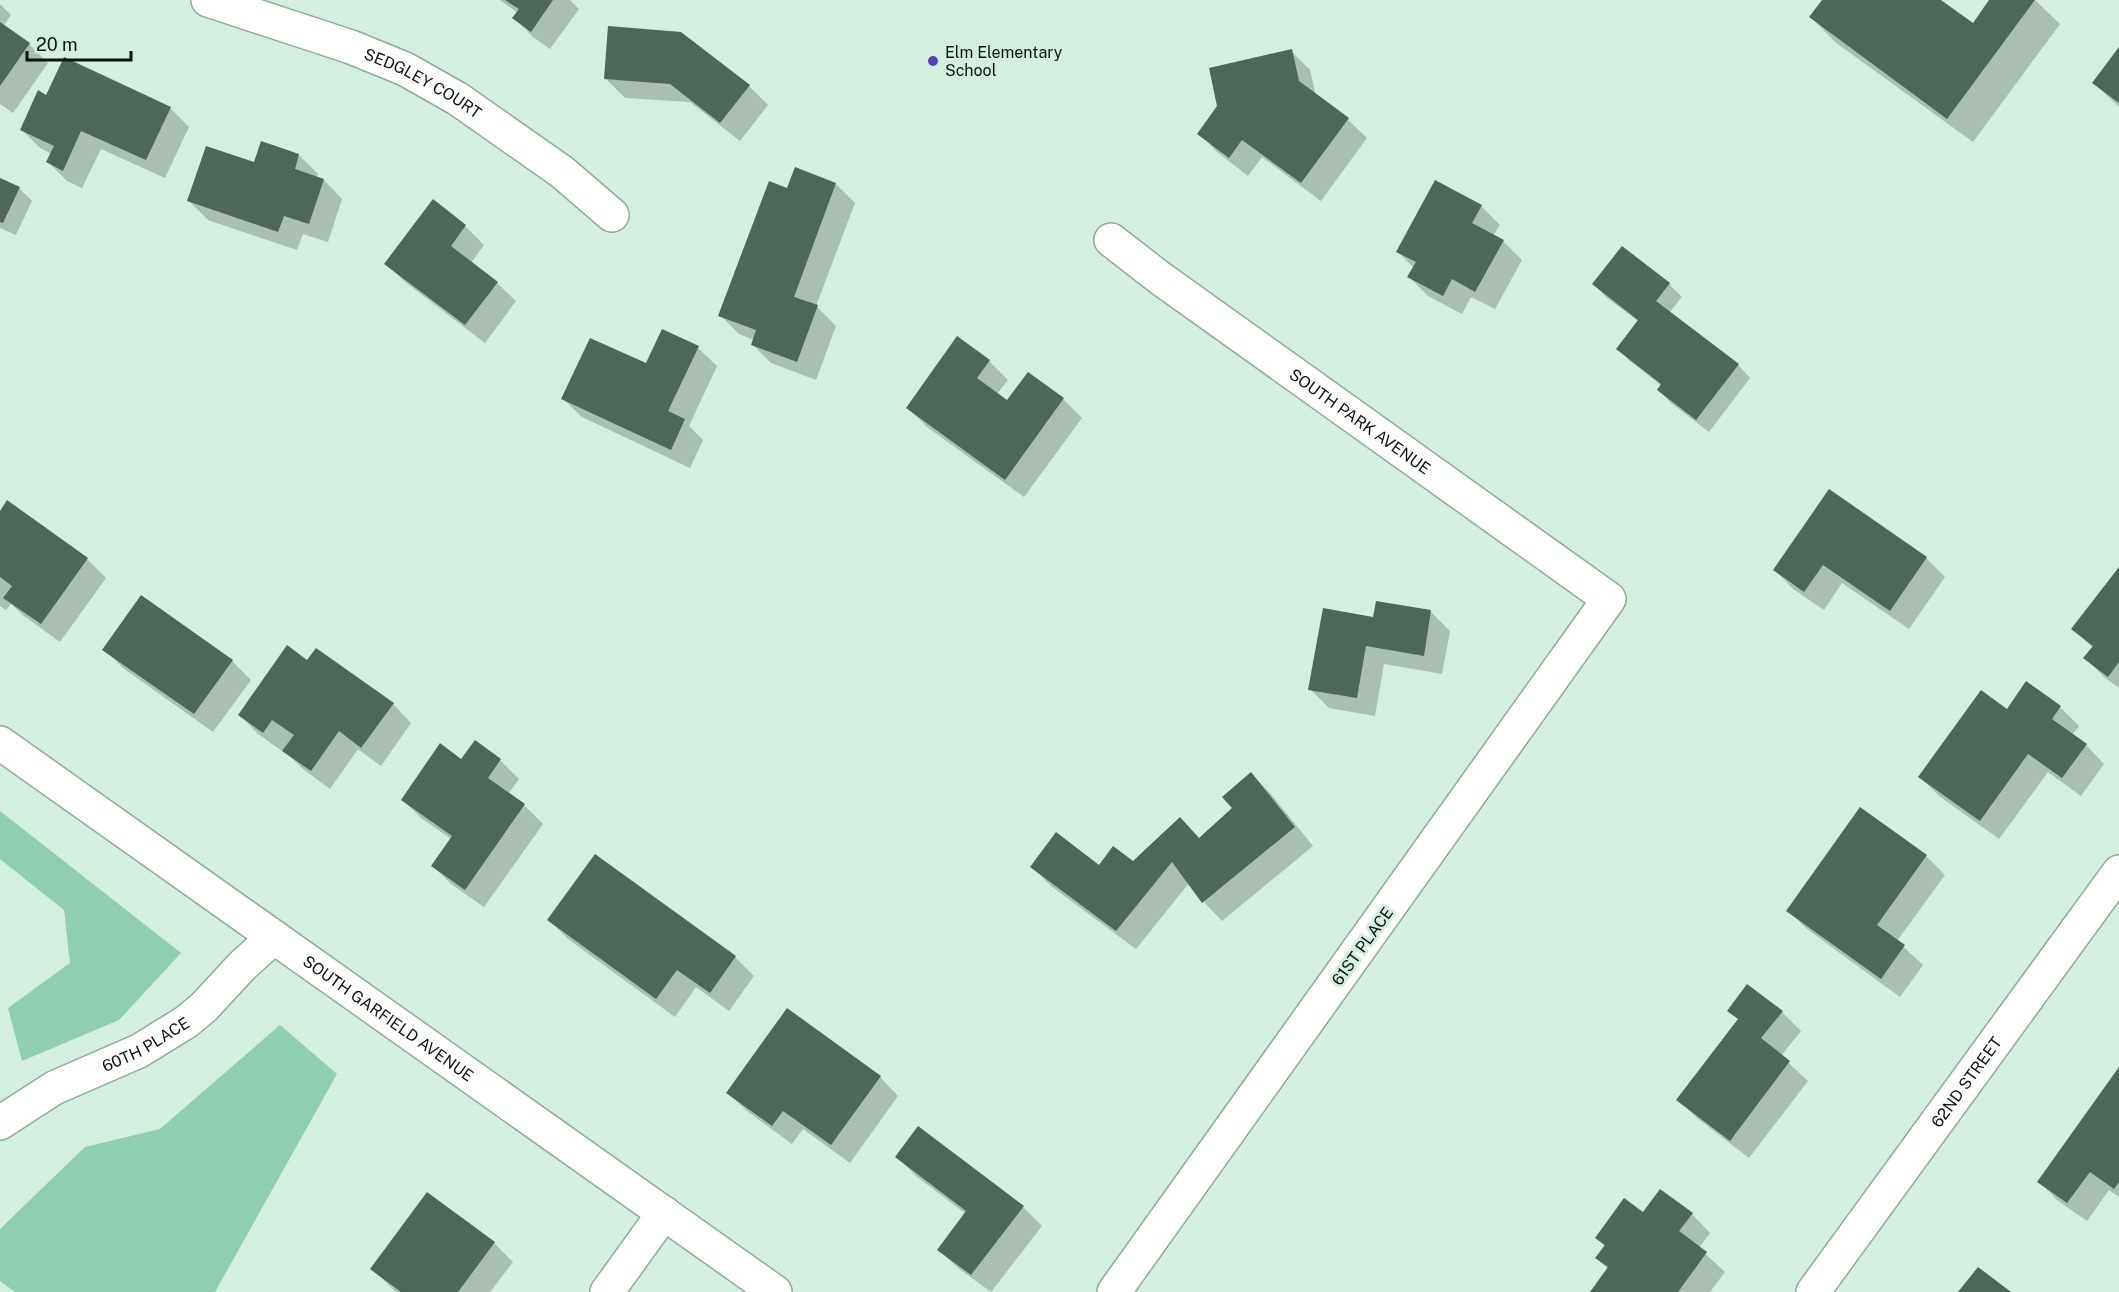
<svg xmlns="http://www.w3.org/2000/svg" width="2119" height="1292" font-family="'Public Sans',sans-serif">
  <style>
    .green { fill: #8fceaf }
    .shadow { fill: #0003 }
    .building { fill: #4d675a }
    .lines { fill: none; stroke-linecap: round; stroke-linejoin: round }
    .minor-casing { stroke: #8fab9c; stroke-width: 36 }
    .minor { stroke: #fff; stroke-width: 33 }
    .poi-dot { fill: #5140b7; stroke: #d2efdf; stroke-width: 2 }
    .labels { text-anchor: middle; stroke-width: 6; stroke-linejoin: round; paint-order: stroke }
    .poi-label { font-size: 16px; fill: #0b1510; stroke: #d2efdf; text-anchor: start }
    .street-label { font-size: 16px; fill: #0b1510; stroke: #d2efdf }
  </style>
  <rect width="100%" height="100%" fill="#d2efdf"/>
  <g class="green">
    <path d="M0,811L181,953L119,1020L22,1061L8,1008L70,963L64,910L0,859Z"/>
    <path d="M280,1025L337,1074L215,1292H15L0,1281V1229L85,1147L160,1129Z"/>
  </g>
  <g class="shadow">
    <path d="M500,0H570L579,9L550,49L533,37L514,18L518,13Z"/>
    <path d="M1824,0H1939L1973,25L1991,0H2035L2060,24L1973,142L1835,42L1811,17Z"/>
    <path d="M0,4L11,15L3,26L29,44L48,63L13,113L0,104Z"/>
    <path d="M681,33L749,86L768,105L740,141L690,102L625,98L606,79Z"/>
    <path d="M2119,49V107L2094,83Z"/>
    <path d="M1291,51L1310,70L1316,96L1348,120L1367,138L1321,201L1262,157L1248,176L1217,152L1199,133Z"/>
    <path d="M47,97L170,108L189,127L165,178L101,149L82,188L67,181L48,162L52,154L40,148L22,130Z"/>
    <path d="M299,155L318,174L316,178L324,180L342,199L328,242L303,234L297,250L208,220L189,201L255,164Z"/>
    <path d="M0,179L19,188L32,201L16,235L0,228Z"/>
    <path d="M836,184L855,203L816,306L836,326L816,380L771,363L752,344L754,340L739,334L720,315L788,190Z"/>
    <path d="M433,202L465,226L484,245L471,263L497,283L516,301L485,343L405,282L386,264Z"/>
    <path d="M1481,206L1500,225L1493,236L1503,241L1522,260L1495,309L1471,297L1462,314L1428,296L1409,277L1414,268L1398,252Z"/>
    <path d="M1622,248L1669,284L1682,297L1669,313L1738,365L1750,378L1709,432L1671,403L1659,390L1662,386L1630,361L1618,349L1639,322L1606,297L1594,284Z"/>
    <path d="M698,348L717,366L689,426L703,440L690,468L582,417L563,399Z"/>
    <path d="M989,361L1008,380L997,394L1008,402L1063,399L1082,418L1024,497L927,427L908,408Z"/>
    <path d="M1829,491L1926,558L1945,577L1909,629L1842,583L1824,610L1793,589L1775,570Z"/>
    <path d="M8,502L87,559L106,578L60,642L24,616L11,604L6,610L0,606V513Z"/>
    <path d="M2119,569V688L2104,677L2085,658L2093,648L2073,629Z"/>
    <path d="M1378,603L1431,612L1450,631L1442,674L1384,664L1375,716L1329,708L1310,689L1374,618Z"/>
    <path d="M104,649L232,661L251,680L213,732L123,668Z"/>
    <path d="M308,662L393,704L411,723L381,766L358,749L330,789L303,769L283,750L282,751L258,734L240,715Z"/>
    <path d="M2060,707L2079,726L2072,735L2086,745L2104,764L2081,796L2048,772L1999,839L1939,796L1920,777L2007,711Z"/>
    <path d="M475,742L500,760L519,779L508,794L524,805L543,824L484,907L451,884L432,865L451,839L421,818L402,799L462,761Z"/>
    <path d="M1251,774L1270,793L1313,846L1222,921L1204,902L1189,883L1136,949L1051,886L1032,867H1099L1133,863L1200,839L1235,808Z"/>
    <path d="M595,856L735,957L754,976L729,1011L696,987L675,1017L568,939L549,920Z"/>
    <path d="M1926,856L1945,875L1897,941L1923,965L1900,997L1807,929L1788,910Z"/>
    <path d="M1729,1010L1782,1012L1801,1031L1781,1056L1808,1081L1749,1158L1697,1118L1678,1099L1739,1020Z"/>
    <path d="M2119,1069V1197L2109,1190L2087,1221L2057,1200L2039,1181Z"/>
    <path d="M880,1077L898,1096L850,1163L803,1129L792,1144L747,1111L728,1093Z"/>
    <path d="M897,1157L1023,1207L1042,1226L991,1292L958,1268L939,1250L966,1214L916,1176Z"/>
    <path d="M1644,1214H1692L1710,1233L1699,1248L1725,1272L1710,1292H1591L1608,1269L1597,1258L1605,1247L1597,1238Z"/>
    <path d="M494,1243L513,1262L490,1292H396L372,1269Z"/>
  </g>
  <g class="building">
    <path d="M505,0H553L531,32L512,18L519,9Z"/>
    <path d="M1822,0H1941L1973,23L1989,0H2035L1947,119L1809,17Z"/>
    <path d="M0,22L30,43L0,86Z"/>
    <path d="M608,26L681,32L750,85L720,123L670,84L604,79Z"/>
    <path d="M2119,47V103L2092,83Z"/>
    <path d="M1292,49L1299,81L1349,118L1301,183L1242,140L1229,158L1197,134L1217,106L1209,68Z"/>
    <path d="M64,57L171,107L146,160L81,131L63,171L46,162L54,146L20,130L38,90L46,95Z"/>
    <path d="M261,141L299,154L295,169L324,179L309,224L284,216L278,232L187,201L206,146L254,162Z"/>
    <path d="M795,167L836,183L794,297L818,305L797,362L751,345L756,330L718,316L769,181L787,188Z"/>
    <path d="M0,178L20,187L3,223L0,222Z"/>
    <path d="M1435,180L1482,205L1472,223L1504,240L1475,292L1452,279L1443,296L1407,277L1416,262L1396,252Z"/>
    <path d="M433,199L466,225L451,246L498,282L465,325L384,264Z"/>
    <path d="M1622,246L1670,283L1656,301L1739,364L1696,420L1657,390L1661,384L1616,349L1638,320L1592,284Z"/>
    <path d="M662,329L699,346L668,411L685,419L671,450L561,399L590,338L646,363Z"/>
    <path d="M957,336L990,360L977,378L1007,400L1028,372L1064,398L1005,480L906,408Z"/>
    <path d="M1829,489L1927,557L1890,611L1823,565L1804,592L1773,570Z"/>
    <path d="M7,500L88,558L41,624L3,598L12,586L0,577V511Z"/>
    <path d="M2119,567V662L2108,677L2083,658L2093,646L2071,629Z"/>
    <path d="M141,595L233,660L194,714L102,650Z"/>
    <path d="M1376,601L1431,610L1424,656L1366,646L1357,698L1308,690L1323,608L1373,617Z"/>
    <path d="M287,645L307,660L316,648L394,703L361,748L339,731L311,771L282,751L294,735L272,720L263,733L238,715Z"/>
    <path d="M2026,681L2061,706L2052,719L2087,744L2062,778L2028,754L1980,821L1918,777L1981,690L2007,709Z"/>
    <path d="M475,740L501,759L488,778L525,804L465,890L431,866L452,836L401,800L440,743L461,759Z"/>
    <path d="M1251,772L1295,827L1202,903L1172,862L1116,931L1030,867L1056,832L1099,865L1113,846L1133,861L1180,817L1199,838L1232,808L1222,797Z"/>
    <path d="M1860,807L1927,855L1877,925L1905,945L1881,979L1786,911Z"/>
    <path d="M595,854L736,956L710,993L677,970L656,999L547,920Z"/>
    <path d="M1747,984L1783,1011L1761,1038L1790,1061L1730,1141L1676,1100L1738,1019L1727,1011Z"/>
    <path d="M787,1008L881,1076L831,1145L783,1111L772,1126L726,1093Z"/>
    <path d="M2119,1067V1182L2114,1189L2090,1172L2067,1203L2037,1182Z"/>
    <path d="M918,1126L1024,1206L971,1275L937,1250L966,1211L895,1157Z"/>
    <path d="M1660,1189L1693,1213L1679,1231L1707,1252L1678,1292H1590L1608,1267L1595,1258L1605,1245L1595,1238L1624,1198L1643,1212Z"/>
    <path d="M427,1192L495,1242L458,1292H401L370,1269Z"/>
    <path d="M1978,1267L2011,1292H1958Z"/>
  </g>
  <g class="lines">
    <defs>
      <g id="minor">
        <path id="s1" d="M208,0L351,47L405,69L458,99L562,172L612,215"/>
        <path id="s2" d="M1111,240L1160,278L1609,599L1114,1292"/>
        <path id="s3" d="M0,743L775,1292"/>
        <path id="s4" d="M0,1123L54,1088L139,1051L186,1022L204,1007L242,966L274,937"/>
        <path d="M607,1292L664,1213"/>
        <path id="s5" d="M1813,1292L2119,872"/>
      </g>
    </defs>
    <use href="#minor" class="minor-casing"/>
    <use href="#minor" class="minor"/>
  </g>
  <circle class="poi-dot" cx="933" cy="61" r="6"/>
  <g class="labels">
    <g class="poi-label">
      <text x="945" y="58">Elm Elementary<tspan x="945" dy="18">School</tspan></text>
    </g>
    <g class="street-label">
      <text dy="6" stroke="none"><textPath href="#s1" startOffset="231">SEDGLEY COURT</textPath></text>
      <text dy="6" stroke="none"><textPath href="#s2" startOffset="308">SOUTH PARK AVENUE</textPath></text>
      <text transform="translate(1362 946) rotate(-54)" y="6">61ST PLACE</text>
      <text dy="6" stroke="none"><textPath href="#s3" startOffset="476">SOUTH GARFIELD AVENUE</textPath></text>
      <text dy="6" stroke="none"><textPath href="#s4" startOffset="166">60TH PLACE</textPath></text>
      <text dy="6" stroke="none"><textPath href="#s5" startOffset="260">62ND STREET</textPath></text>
    </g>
  </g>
  <path d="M27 51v9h104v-9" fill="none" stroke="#0b1510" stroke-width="3"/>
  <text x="36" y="51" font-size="18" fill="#0b1510" stroke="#d2efdf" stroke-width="4.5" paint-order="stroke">20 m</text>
</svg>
